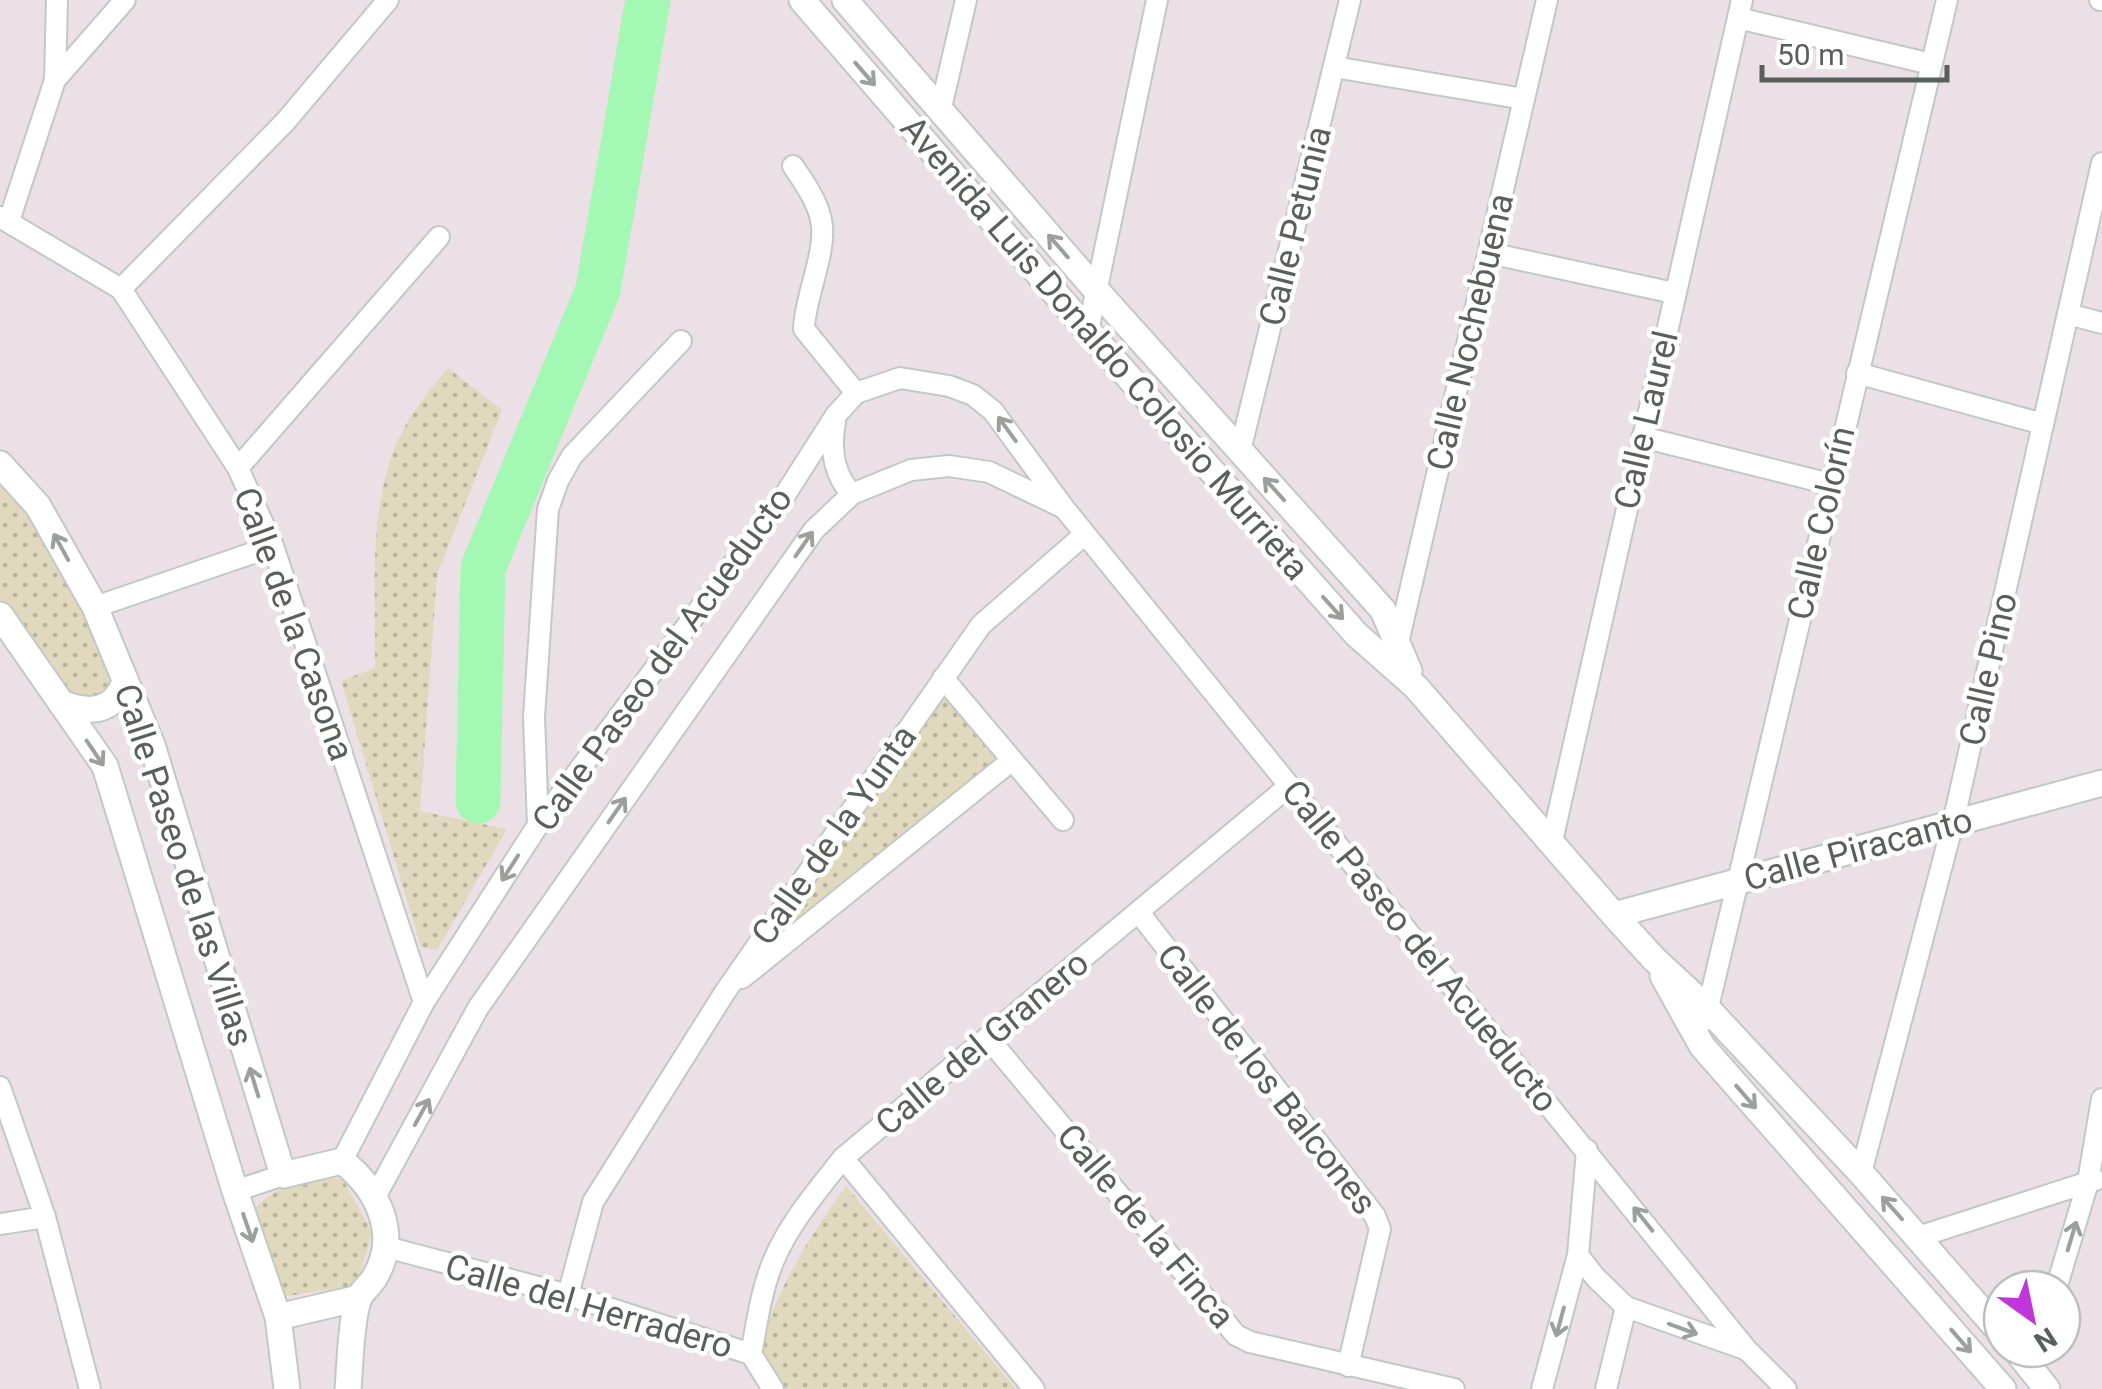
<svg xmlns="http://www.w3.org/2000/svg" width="2102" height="1389" font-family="Roboto,sans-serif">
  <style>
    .green { fill: url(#green-dots) }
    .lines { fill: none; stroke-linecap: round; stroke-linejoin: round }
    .river { stroke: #a3f8b4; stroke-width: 45 }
    .minor-casing { stroke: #c2c8c5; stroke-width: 24 }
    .tertiary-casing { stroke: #c2c8c5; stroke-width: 29 }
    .minor { stroke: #fff; stroke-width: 20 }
    .tertiary { stroke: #fff; stroke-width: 25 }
    .oneway { stroke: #9ba09d }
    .labels { text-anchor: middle; stroke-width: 9; stroke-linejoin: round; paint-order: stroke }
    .street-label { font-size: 35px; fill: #59605b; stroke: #fff }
  </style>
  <defs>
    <pattern id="green-dots" width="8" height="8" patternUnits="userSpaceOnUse" patternTransform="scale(2.5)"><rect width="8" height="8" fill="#e1d9be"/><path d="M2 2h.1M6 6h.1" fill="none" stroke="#b9b39d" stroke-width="1.8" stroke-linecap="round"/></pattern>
  </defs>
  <rect width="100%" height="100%" fill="#ebe0e5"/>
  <g class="green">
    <path d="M448,368L502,410L437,575L420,811L507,829L437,950L421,947L341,681L375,668C376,593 367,508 399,438C411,413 430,389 448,368Z"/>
    <path d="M0,476L40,522L92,618L113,683L98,699L65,696L0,603Z"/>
    <path d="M944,687L1005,762L750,964Z"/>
    <path d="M323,1177L343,1179L372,1233L357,1285L276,1298L248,1216C268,1191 292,1182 323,1177Z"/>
    <path d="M846,1186L1016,1389H782L758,1351C781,1282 804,1245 846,1186Z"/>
  </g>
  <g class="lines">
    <path class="river" d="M478,801L483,568L598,290L648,0"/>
    <defs>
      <g id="minor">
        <path d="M2100,0H2102"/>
        <path d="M1738,18L1931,64"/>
        <path d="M1334,67L1524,99"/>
        <path d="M55,80L125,0"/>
        <path d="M940,112L966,0"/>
        <path d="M793,166C830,219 827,230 811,290C808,303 804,316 804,329L856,393"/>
        <path d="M0,217L121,289L238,468L273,546L424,1002"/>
        <path d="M9,221L55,80L57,0"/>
        <path d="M1489,253L1674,293"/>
        <path d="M121,289L285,122L388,0"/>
        <path d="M2068,314L2102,323"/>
        <path d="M1088,331L1157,0"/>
        <path d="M1857,373L2043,424"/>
        <path d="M835,422C830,449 833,474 852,494"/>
        <path d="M1642,437L1830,484"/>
        <path d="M1240,451L1350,0"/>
        <path d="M238,468L439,237"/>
        <path d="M95,607L273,546"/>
        <path d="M1397,647L1547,0"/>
        <path d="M943,678L1063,820"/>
        <path d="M538,825L534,717L548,509L558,481L572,456L681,341"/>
        <path d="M1552,841L1742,0"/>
        <path d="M1140,914L1375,1216L1380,1229L1348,1366"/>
        <path d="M742,978L1011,761"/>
        <path d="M1705,1020L1947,0"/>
        <path d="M988,1038L1236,1335L1250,1342L1454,1389"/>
        <path d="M0,1087L45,1217L90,1389"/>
        <path d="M1587,1150L1578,1255L1595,1277L1626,1307L1745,1349"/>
        <path d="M843,1158L1034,1389"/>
        <path d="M342,1161L424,1002L538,825L785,495L836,415L856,393L900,378L949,386L973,395L993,411L1064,508L1747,1350L1786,1389"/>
        <path d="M1861,1173L1953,823L2102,163"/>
        <path d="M235,1191L283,1175"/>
        <path d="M375,1197L478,1008L814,530L852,494L911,470L949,466L989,472L1062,507"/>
        <path d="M0,1224L45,1217"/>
        <path d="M1918,1237L2095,1180"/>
        <path d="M386,1247L568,1295L751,1354L773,1389"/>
        <path d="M2056,1289L2088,1182L2102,1099"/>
        <path d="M568,1295L593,1202L725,992L981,625L1085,534"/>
        <path d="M751,1354C757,1323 761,1291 773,1262C789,1223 818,1190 843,1158L1289,786"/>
        <path d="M2032,1369L2038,1349"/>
        <path d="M1542,1389L1578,1255"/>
        <path d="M1606,1389L1626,1307"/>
      </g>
      <g id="tertiary">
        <path d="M802,0L1088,331L1356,634L1416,687L1614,915L1654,959L1706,1007L1861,1173L2002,1334"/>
        <path d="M845,0L1097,291L1383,610L1409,671"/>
        <path d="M0,464L38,506L95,607L152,745L283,1175L342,1161C378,1189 400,1234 375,1277C371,1284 364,1289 360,1296C351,1313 350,1367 348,1389"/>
        <path d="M0,615L105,766L235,1191L278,1317L287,1389"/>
        <path d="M61,703C89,714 113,713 125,682"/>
        <path d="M1614,915L2102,783"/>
        <path d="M1663,976L1702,1046L2003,1389"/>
        <path d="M278,1317L359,1298"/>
        <path d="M2015,1349L2047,1389"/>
      </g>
    </defs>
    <use href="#minor" class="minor-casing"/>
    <use href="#tertiary" class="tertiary-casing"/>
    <use href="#minor" class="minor"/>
    <use href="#tertiary" class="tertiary"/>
  </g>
  <defs><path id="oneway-shaft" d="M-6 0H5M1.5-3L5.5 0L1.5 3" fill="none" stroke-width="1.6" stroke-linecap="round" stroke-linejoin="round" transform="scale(2.5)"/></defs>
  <g class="oneway">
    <use href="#oneway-shaft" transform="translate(865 74) rotate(49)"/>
    <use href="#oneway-shaft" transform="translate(1058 246) rotate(-131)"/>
    <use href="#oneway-shaft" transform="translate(1007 429) rotate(-126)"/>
    <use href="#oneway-shaft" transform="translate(1274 489) rotate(-132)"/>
    <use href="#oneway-shaft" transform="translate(804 544) rotate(-55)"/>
    <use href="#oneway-shaft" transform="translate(61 547) rotate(-119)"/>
    <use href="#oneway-shaft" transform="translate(1333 608) rotate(48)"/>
    <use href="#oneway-shaft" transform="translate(95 753) rotate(56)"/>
    <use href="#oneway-shaft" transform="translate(617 810) rotate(-55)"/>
    <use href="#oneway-shaft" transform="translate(510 868) rotate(123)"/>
    <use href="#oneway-shaft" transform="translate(254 1082) rotate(-107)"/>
    <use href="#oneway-shaft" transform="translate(1746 1097) rotate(49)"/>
    <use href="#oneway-shaft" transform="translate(422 1112) rotate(-61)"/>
    <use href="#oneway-shaft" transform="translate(1892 1208) rotate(-132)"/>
    <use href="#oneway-shaft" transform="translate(1643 1219) rotate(-129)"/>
    <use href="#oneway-shaft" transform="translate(248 1228) rotate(71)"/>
    <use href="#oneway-shaft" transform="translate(2072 1236) rotate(-73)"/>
    <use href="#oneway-shaft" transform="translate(1560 1322) rotate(105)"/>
    <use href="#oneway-shaft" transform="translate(1683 1329) rotate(20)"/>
    <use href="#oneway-shaft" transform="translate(1961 1341) rotate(49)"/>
  </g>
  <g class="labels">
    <g class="street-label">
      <text transform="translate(1295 226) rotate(-76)" y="12">Calle Petunia</text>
      <text transform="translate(1470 332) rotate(-77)" y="12">Calle Nochebuena</text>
      <text transform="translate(1105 348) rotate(49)" y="12">Avenida Luis Donaldo Colosio Murrieta</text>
      <text transform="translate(1646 420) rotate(-77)" y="12">Calle Laurel</text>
      <text transform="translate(1821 523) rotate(-77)" y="12">Calle Colorín</text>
      <text transform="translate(294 624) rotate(70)" y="12">Calle de la Casona</text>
      <text transform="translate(662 659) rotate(-54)" y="12">Calle Paseo del Acueducto</text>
      <text transform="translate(1988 669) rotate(-77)" y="12">Calle Pino</text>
      <text transform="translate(834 835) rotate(-55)" y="12">Calle de la Yunta</text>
      <text transform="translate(1858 849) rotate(-15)" y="12">Calle Piracanto</text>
      <text transform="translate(184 865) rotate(72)" y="12">Calle Paseo de las Villas</text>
      <text transform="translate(1420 946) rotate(51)" y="12">Calle Paseo del Acueducto</text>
      <text transform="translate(982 1043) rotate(-40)" y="12">Calle del Granero</text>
      <text transform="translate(1267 1079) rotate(52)" y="12">Calle de los Balcones</text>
      <text transform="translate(1146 1226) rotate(50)" y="12">Calle de la Finca</text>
      <text transform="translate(589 1306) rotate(16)" y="12">Calle del Herradero</text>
    </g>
  </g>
  <g transform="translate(2032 1319) rotate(147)"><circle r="48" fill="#ffffff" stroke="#bdbfbd" stroke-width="2.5"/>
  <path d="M0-8L18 38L0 25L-18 38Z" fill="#c136db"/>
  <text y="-15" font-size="28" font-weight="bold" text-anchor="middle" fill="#59605b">N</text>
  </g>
  <path d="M1762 65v15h185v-15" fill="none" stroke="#59605b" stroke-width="5"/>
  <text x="1777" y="65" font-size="30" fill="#59605b" stroke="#ffffff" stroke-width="8" paint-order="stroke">50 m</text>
</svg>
